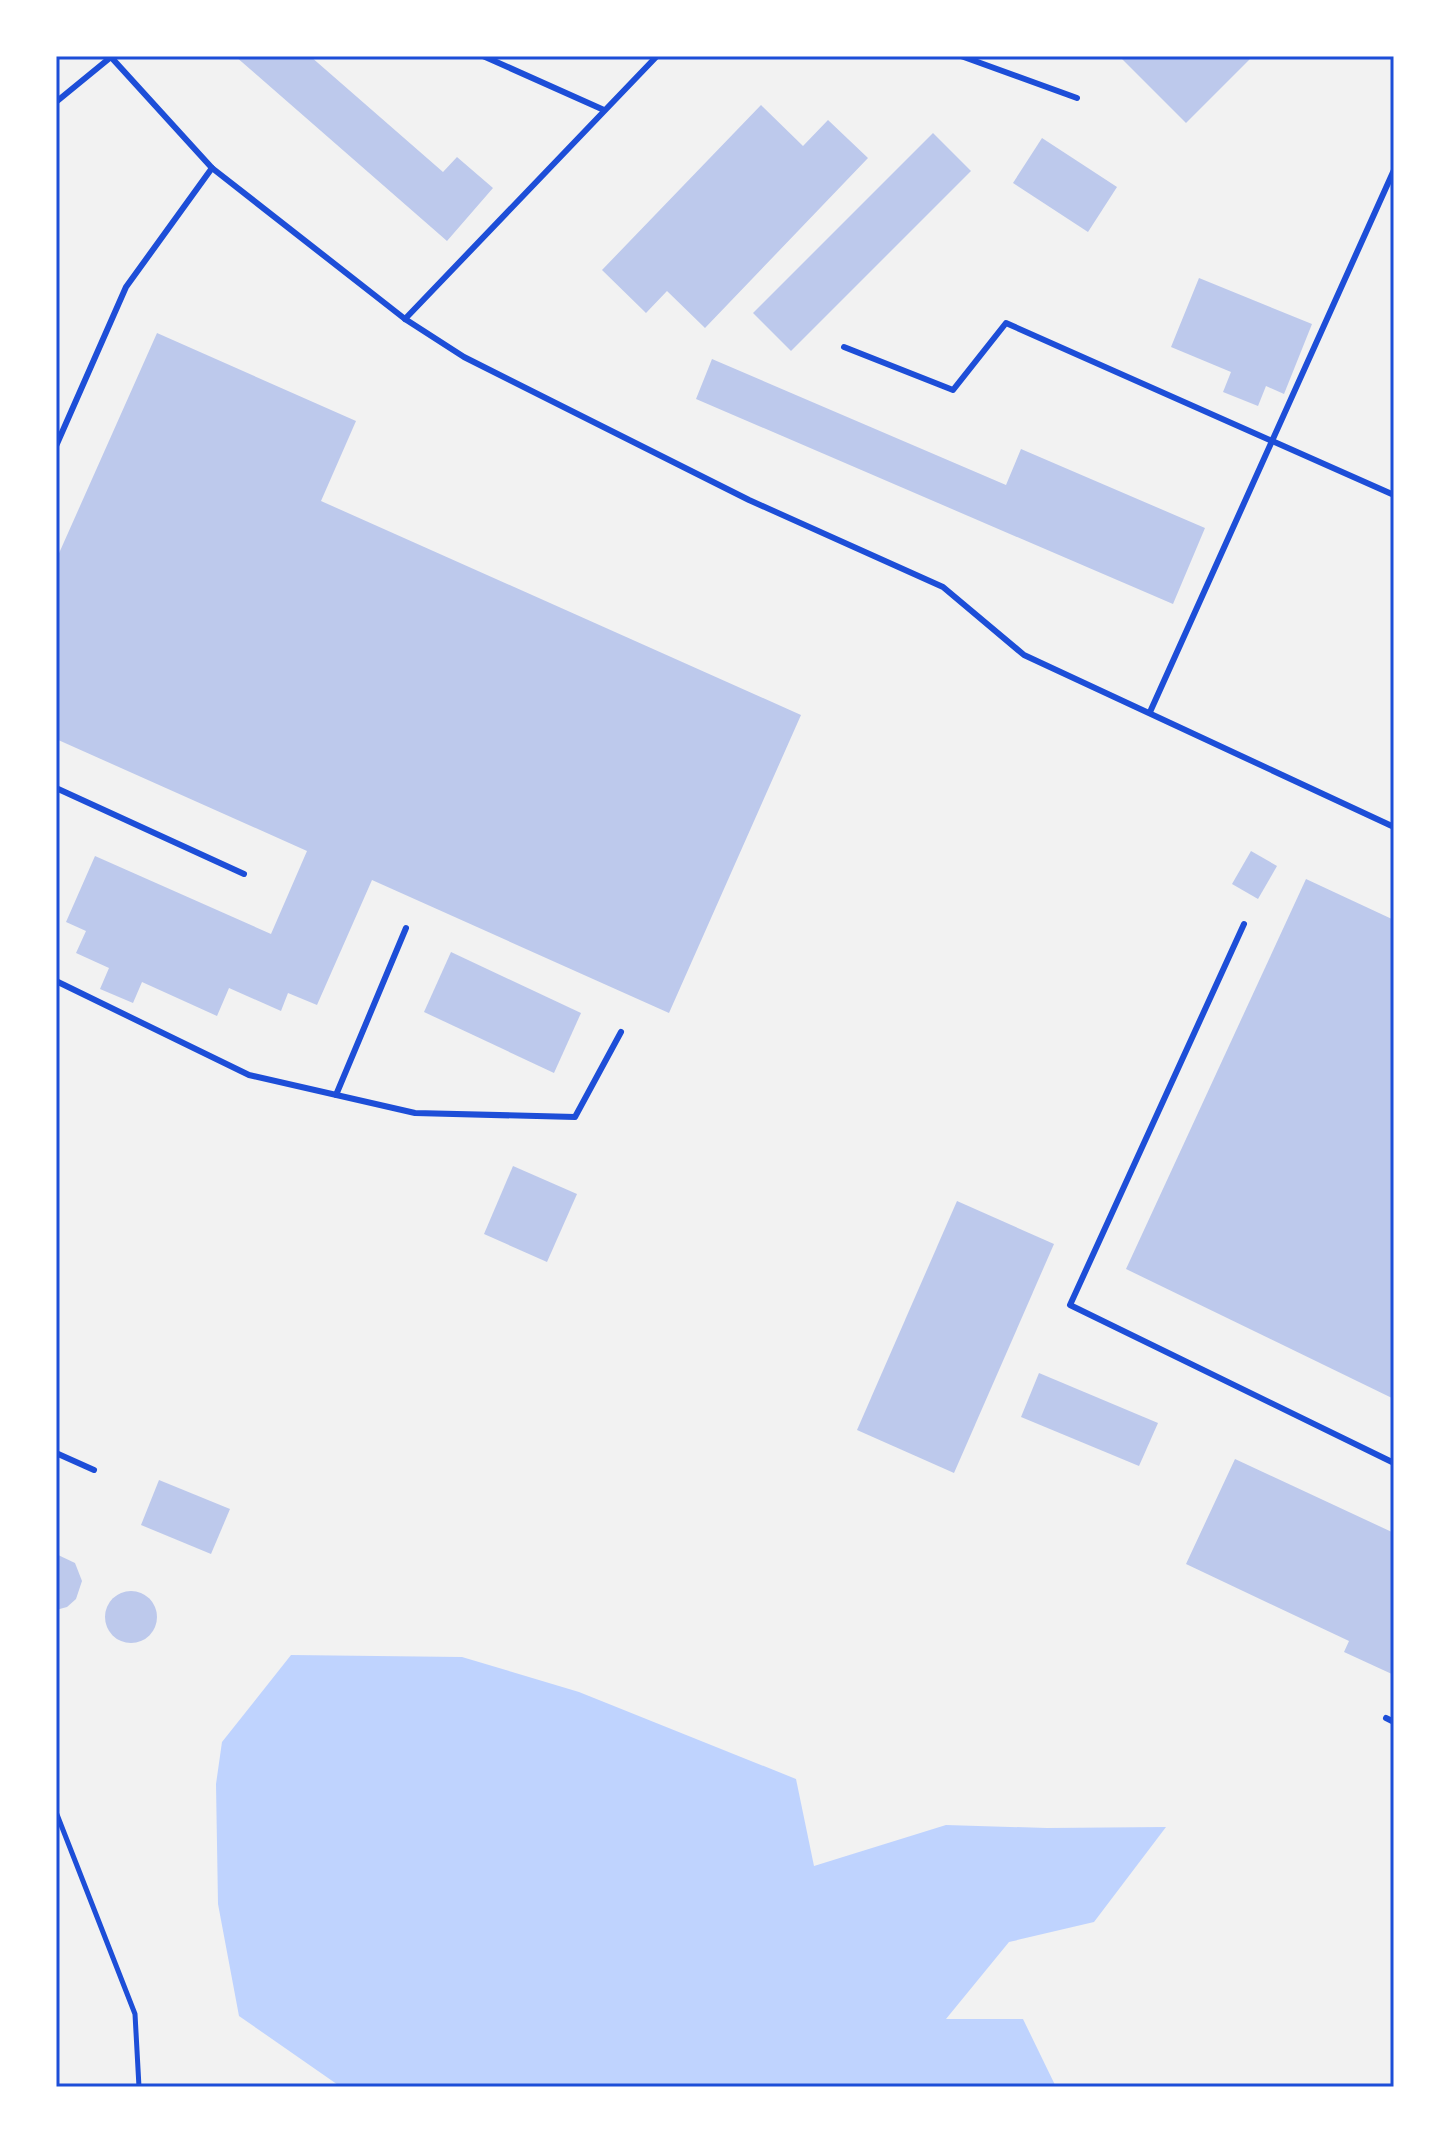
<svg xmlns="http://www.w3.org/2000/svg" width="1450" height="2143" font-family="Arial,sans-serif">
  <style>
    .water { fill: #bfd3fe }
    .building { fill: #bdc9ec }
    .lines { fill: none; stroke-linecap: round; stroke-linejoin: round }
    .path { stroke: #1d4ed8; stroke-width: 5 }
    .service { stroke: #1d4ed8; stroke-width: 6 }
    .neatline { fill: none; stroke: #1d4ed8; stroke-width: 3 }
  </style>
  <rect width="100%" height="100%" fill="#f2f2f2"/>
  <path class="water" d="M291,1655L462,1657L579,1692L796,1779L814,1866L946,1825L1047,1828L1166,1827L1094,1922L1009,1942L946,2019H1023L1056,2087H341L239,2016L218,1904L216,1784L222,1742Z"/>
  <g class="building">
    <path d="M235,56H310L443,172L457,157L493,188L447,241Z"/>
    <path d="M1119,56H1253L1186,123Z"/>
    <path d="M761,105L803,146L828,120L868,158L705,328L667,291L646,313L602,270Z"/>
    <path d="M933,133L971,171L791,351L753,313Z"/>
    <path d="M1042,138L1117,187L1088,232L1013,183Z"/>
    <path d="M1199,278L1312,324L1284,394L1266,386L1258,406L1223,392L1231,372L1171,347Z"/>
    <path d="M157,333L356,421L321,501L801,715L669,1013L372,880L317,1005L288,993L281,1011L229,988L217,1016L142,982L133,1003L100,989L109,968L76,953L86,931L66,922L95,856L271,934L307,851L56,739V560Z"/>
    <path d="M712,359L1006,485L1021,449L1205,528L1173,604L696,399Z"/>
    <path d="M1251,851L1277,866L1258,899L1232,884Z"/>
    <path d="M1306,879L1394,920V1399L1126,1269Z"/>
    <path d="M451,952L581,1013L554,1073L424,1012Z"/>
    <path d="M513,1166L577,1194L547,1262L484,1234Z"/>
    <path d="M957,1201L1054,1244L954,1473L857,1430Z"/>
    <path d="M1039,1373L1158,1423L1139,1466L1021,1417Z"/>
    <path d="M1235,1459L1394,1533V1675L1344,1652L1349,1641L1186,1564Z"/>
    <path d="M159,1480L230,1509L211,1554L141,1525Z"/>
    <path d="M56,1554L75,1563L82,1581L76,1599L67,1607L56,1610Z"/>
    <circle cx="131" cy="1617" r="26"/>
  </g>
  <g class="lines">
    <path class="path" d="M56,1812L135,2014L139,2087"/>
    <g class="service">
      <path d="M110,56L212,168L405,319L464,357L749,500L943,587L1024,655L1394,827"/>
      <path d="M483,56L604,110"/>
      <path d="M961,56L1077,98"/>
      <path d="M56,102L111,57"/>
      <path d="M405,319L657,56"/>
      <path d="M844,347L953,390L1006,323L1394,495"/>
      <path d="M56,446L126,287L212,168"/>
      <path d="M1150,712L1394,170"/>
      <path d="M56,788L244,874"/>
      <path d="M1244,924L1070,1305L1394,1463"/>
      <path d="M56,981L249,1075L415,1113L575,1117L621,1032"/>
      <path d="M336,1095L406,928"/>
      <path d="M56,1453L94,1470"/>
      <path d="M1386,1718L1394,1722"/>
    </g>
  </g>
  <rect width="1450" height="2143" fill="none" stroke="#ffffff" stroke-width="116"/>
  <rect x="58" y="58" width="1334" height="2027" class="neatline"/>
</svg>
